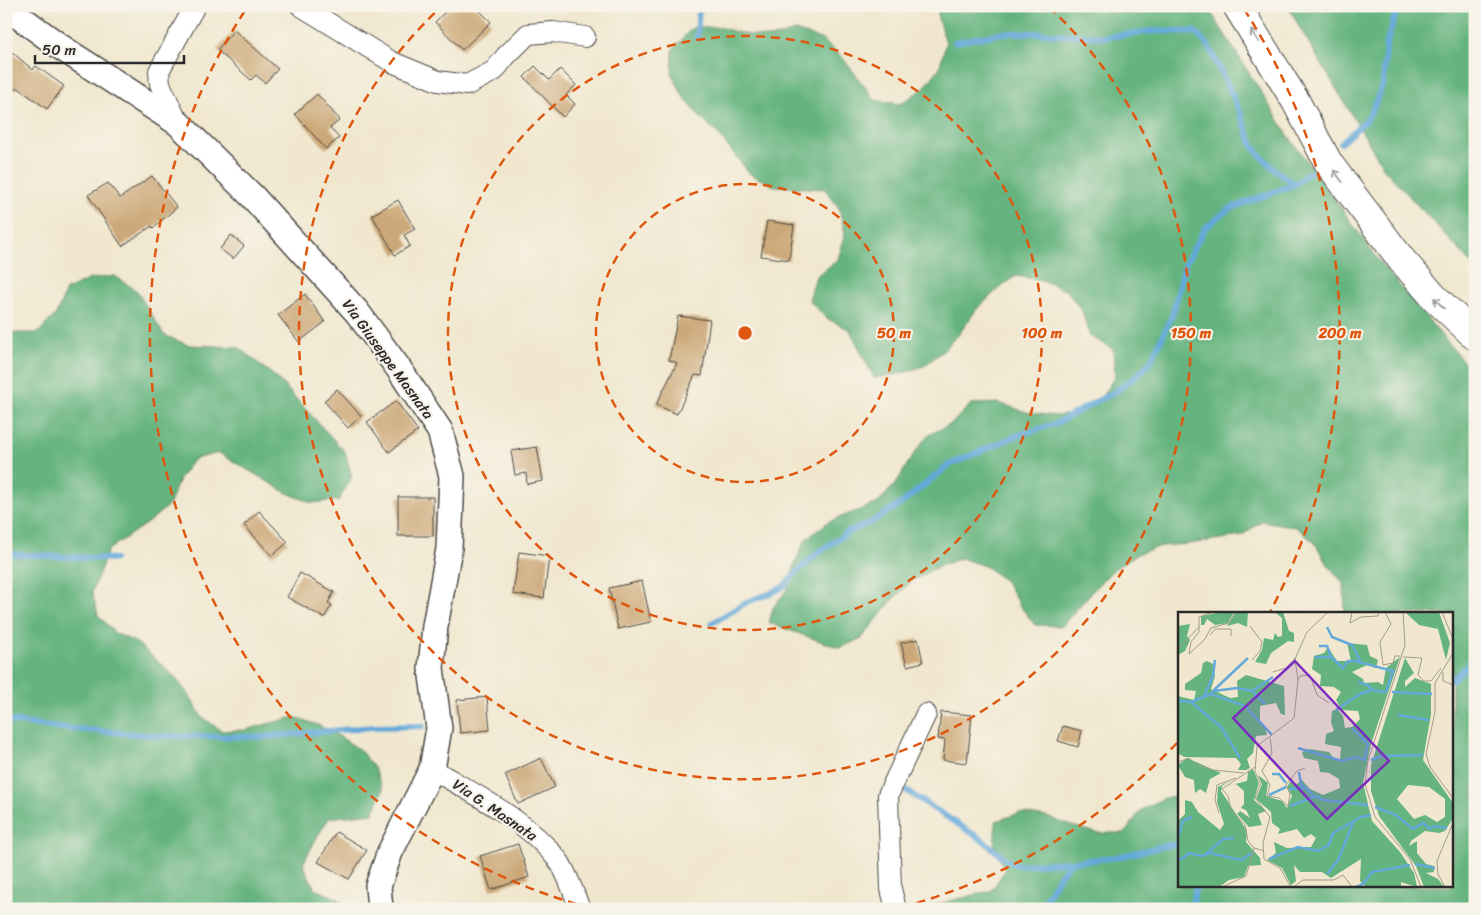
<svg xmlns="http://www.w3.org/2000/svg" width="1481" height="915" font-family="Sriracha,sans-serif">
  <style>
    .forest { fill: #65b47f; stroke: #487055 }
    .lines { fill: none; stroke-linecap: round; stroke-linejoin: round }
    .stream { stroke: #64a9da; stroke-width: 6 }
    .building { fill: #cca878 }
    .minor-casing { stroke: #494743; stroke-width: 22 }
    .tertiary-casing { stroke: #494743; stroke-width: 28 }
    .motorway-casing { stroke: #494743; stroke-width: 30 }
    .minor { stroke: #fff; stroke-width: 20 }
    .tertiary { stroke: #fff; stroke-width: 25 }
    .motorway { stroke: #fff; stroke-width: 28 }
    .oneway { stroke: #a0a0a0 }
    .ring { fill: none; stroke: #df570e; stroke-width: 2.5; stroke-dasharray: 9 6 }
    .labels { text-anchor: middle; stroke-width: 4; stroke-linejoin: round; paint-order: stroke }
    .street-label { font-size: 15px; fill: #2b2b2b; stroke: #f7f3e8 }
    .inset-river { fill: none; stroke: #64a9da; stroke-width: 2.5 }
    .inset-road { fill: none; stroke: #a19c8d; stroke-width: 1 }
    .view { fill: #7b2cbf; fill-opacity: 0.15; stroke: #7b2cbf; stroke-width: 2.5 }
    .inset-edge { fill: none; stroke: #2b2b2b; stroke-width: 2.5 }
    .centre { fill: #df570e; stroke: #f7f3e8; stroke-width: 2.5 }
    .ring-label { font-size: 15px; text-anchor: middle; font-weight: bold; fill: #df570e; stroke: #f7f3e8; stroke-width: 4; stroke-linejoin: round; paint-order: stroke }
  </style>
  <rect width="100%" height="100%" fill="#f7f3e8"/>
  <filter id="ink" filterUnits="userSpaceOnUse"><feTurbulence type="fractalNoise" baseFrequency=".02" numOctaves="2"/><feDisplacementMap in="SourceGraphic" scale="10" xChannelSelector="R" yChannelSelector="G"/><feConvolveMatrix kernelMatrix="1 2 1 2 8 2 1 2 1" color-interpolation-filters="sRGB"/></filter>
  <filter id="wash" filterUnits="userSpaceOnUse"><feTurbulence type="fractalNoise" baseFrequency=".0096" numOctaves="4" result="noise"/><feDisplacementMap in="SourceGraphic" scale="20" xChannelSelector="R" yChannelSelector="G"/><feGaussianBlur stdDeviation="1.12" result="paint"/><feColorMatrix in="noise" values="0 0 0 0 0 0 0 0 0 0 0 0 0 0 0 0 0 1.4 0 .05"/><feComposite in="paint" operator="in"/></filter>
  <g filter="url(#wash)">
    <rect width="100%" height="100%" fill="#f0e7ce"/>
    <g class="forest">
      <path d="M938,6H1207L1288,135L1380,262L1468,367L1475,371V909H932L936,904L991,891L1005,870L994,847L996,821L1020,813L1047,817L1072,826L1097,833H1125L1141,810L1164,798L1180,795V886H1452V614H1345L1344,584L1328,565L1315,543L1296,527L1262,521L1241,536L1188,544L1162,546L1137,554L1114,569L1096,587L1062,626L1035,625L1020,606L1007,583L987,567L961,558L937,567L913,580L894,598L862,638L840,648L769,623L773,608L788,588L795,563L805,540L828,522L878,503L897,482L911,458L927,436L951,424L971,404L999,403L1026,412L1054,416L1081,413L1101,398L1115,376L1113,349L1090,336L1082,311L1067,291L1042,280L1016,276L995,292L976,310L962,330L944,350L924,366L899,374L874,378L850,330L826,318L809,300L816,276L838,260L845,233L839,208L825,189L774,186L750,174L718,134L701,118L684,98L672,74L673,49L692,28L718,27L744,34L770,38L795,31L821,39L842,57L875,100L900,104L923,89L939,69L946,43L938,19Z"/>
      <path d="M1288,6H1475V267L1385,170L1301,30Z"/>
      <path d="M115,276L137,291L164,335L188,345L238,347L278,379L345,452L352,477L339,500L312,503L287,493L219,453L194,459L179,479L170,504L150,521L108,550L92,592L98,615L115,633L137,643L174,676L189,695L202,717L222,731L245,730L294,717L318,725L339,736L360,750L375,769L383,790L373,813L329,818L317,837L303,864L315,889L339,899L347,909H6V330L13,333H38L57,313L66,290L90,279Z"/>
    </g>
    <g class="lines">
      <g class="stream">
        <path d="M697,38L699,6"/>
        <path d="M955,42L1003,33H1037L1105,37L1153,31L1195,32L1208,45L1237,105L1253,146L1261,156L1275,170L1295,184"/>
        <path d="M1341,143L1367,119L1375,104L1383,83L1386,45L1398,6"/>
        <path d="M6,554L114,559"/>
        <path d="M712,623L749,601L769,594L783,587L801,568L819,552L848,532L872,522L902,503L949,465L1016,436L1055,424L1116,391L1140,373L1151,361L1173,313L1185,264L1205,228L1229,209L1295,184L1310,172"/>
        <path d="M1452,680L1475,658"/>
        <path d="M6,723L11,721L51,727L160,736L264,737L373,727L423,726"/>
        <path d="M896,791L902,788L984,841L1006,860L1017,865L1071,862L1117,857L1164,846L1180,844"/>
        <path d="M1039,909L1060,875L1071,862"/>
        <path d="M1191,909L1196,886"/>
      </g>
    </g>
    <g id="blocks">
      <g class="building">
        <path d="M451,6H475L491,22L462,50L435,22Z"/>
        <path d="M234,30L278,69L265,83L256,75L251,80L217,50Z"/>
        <path d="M6,47L33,70L36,66L64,86L47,109L17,87L16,90L6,82Z"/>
        <path d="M535,66L549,80L560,69L576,85L566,95L575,104L563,117L524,77Z"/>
        <path d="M317,94L340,120L330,128L339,138L326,149L295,114Z"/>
        <path d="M152,176L177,207L153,228L152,226L122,246L88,195L108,183L120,198Z"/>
        <path d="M398,200L415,229L404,235L410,246L395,255L372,215Z"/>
        <path d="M767,221L794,225L789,260L761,256Z"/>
        <path d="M231,235L244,246L233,259L220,249Z"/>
        <path d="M305,294L325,322L299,342L278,315Z"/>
        <path d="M678,316L710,320L702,376L695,375L677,414L656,405L677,363L669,360Z"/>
        <path d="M337,389L361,416L348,428L324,401Z"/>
        <path d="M396,401L418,431L389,452L367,422Z"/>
        <path d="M537,447L543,481L527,484L526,473L515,475L511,451Z"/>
        <rect x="398" y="497" width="35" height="39"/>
        <path d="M259,511L288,542L272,556L244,525Z"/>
        <path d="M519,552L549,556L544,598L513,594Z"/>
        <path d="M300,573L334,592L328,603L332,605L324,618L287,597Z"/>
        <path d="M642,581L651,622L618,629L609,588Z"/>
        <path d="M918,639L923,662L907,666L901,643Z"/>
        <path d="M487,697L490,730L460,733L457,700Z"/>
        <path d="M941,712L972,715L967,763L943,760L945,740L938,739Z"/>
        <path d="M1063,726L1082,731L1078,747L1058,741Z"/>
        <path d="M541,758L555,787L518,804L505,775Z"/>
        <path d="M336,832L367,850L349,879L318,862Z"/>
        <path d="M518,844L529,877L491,890L480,856Z"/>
      </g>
    </g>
  </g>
  <g filter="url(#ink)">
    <use href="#blocks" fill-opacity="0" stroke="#494743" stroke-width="1"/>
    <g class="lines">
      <defs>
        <g id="minor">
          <path d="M301,6L392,62L438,81L467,85L494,71L506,56L528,34L553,32L585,37"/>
          <path d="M178,123L160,84L159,71L195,6"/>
          <path d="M432,769C474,794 528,821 558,860C566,870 575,896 580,909"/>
          <path d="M896,909L891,889L888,795L926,714"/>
        </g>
        <path id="tertiary" d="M6,7L62,48L178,123L252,196L357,312L399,369L440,431L452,476L449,549L435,626L431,668L439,728L432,769L390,852L378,886L380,909"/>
        <path id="motorway" d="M1237,6L1295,100L1329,164L1401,259L1434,297L1475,336"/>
      </defs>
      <use href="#minor" class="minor-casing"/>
      <use href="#tertiary" class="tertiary-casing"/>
      <use href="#motorway" class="motorway-casing"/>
      <use href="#minor" class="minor"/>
      <use href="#tertiary" class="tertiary"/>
      <use href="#motorway" class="motorway"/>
    </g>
    <defs><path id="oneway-shaft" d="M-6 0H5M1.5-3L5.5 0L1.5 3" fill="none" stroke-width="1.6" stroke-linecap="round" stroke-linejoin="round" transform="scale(1.25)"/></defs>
    <g class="oneway">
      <use href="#oneway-shaft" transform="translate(1255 36) rotate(-122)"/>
      <use href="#oneway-shaft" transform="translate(1338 176) rotate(-127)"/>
      <use href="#oneway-shaft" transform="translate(1439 303) rotate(-136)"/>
    </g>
  </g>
  <g class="ring">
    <circle cx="745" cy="333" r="149"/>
    <circle cx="745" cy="333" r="297"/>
    <path d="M1049 7A446 446 0 1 1 441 7"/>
    <path d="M1177 743A595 595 0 0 1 899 908M591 908A595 595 0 0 1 246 9M1244 9A595 595 0 0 1 1270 612"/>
  </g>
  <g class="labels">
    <g class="street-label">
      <text transform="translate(388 359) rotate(54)" y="5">Via Giuseppe Masnata</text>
      <text transform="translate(495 810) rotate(34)" y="5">Via G. Masnata</text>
    </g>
  </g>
  <g transform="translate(1178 612)">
    <rect width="275" height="275" fill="#f0e7ce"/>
    <path d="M45,0H56L50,11L37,13L29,7L26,13H23V4ZM58,0H70L69,15L60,11L49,14ZM105,0L111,19L116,21V30L110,29L93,41L88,52L77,50L84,38L86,26L95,28L97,21L100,25L104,24V6L98,1ZM227,0H261L272,31L268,48L260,17L241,13ZM12,12L9,24L12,28L7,39L0,43V14ZM169,31L189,33L192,44L200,48L198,56L189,53L174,60L185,67L186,71L200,70L205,73L208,56L222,45L193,132L185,171L194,209L222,240L236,261L239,275L223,270V275H188L182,269L183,247L153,266L144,260H122L116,253L118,269L113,273L104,256L89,248L98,241L96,230L109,236L133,235L138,226L133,222L126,226L119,217L100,222L102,217L94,211L93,200L78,187L84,172L80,163L90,171L88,184L104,189L109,196L114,184L109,175L112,170L119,172L124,168L132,177L145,183L162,176L161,167L151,161L142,160L140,149L126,146L124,140L131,137L151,140L157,148H162L163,135L147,132L148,122L156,119L153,110L154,99L159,97L165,104L167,116L174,115L182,107L180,99L164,98L158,88L163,80L156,75L142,74L143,63L134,57L136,44L146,41L150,35L159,49H173ZM227,46L236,61L227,69V75L237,66L253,72V102L245,148L275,191V206L267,219L261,221L247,219L233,229L231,234L239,229V241L248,252L256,254V260L248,261L260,267L266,275H246L238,254L201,204L193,179V153ZM230,173L251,175L267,187V205L259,210L247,203L236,207L219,187ZM29,49L35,52L37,64L33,77L52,86L60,85L59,69L68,63L106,74L107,103L103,102L98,91L82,94V110L87,114L89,123L78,124L75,141L69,147L72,156L68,158H60L63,152L58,146L6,145L0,141V84L16,88L18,79L7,78V72L23,61L25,51ZM9,146L43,161L32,167L28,181L22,177L17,181L16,168L7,165L0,153ZM75,157L81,171L76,188L88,199L80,202L84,213L71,215L59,202L62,199L72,206L68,198L63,196L66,192V179L58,172L49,174L69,169L70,160ZM54,168L44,174L43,179L69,219L68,230L82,246L83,253L70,254L66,265L51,268L41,275H0V209L7,202V188L14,190L20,200L42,218L46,212L39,190L40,175Z" fill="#65b47f" fill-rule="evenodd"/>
    <path class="inset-river" d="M149,15L154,25L174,33L183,51M141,34H149L153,45L165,56L170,49H177L215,59L208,80M137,45H153M180,70L190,73L194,78M36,78L70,46M75,80L87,92M214,80L254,82M33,82L36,79L59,76L74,79L95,65M26,84L35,64L37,48M0,89L13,90L43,115L62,146M13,90L33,82L67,94L94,123M158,98L182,82L194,78L207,80M220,103L251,108M174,116L190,132L186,148M120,136L164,149L178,145L188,148M193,148L205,144L245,143M121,160L123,172L135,183M94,162H101L108,171M111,177L126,176M91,183L108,175M112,194L138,184L145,188L190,193M197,195L218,203L235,217L245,211L252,217L256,214L269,216M0,226L5,209L14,205M28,242L45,227L56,226M0,247H4L11,241L24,244L32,241L63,248L74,241M91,247L120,235L140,239L151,233L155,221L183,205L193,203M237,252L257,256M149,262L160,248L175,211M178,275L185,272L194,260L232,253"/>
    <path class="inset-road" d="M35,0L21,5V20L13,30L11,42L27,27L33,16L51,11L57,0M174,0L172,11L183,5L200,4L201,0M207,0L213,12L202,30L205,53L215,51L217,44H222M225,0L227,33L190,149L187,172L197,205L232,247L243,275M264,0L275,27M72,14L84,30L82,39L74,48M32,23L37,17H53V24M0,37L21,15M275,41L257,71V100L248,142L252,155L275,186M225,45L244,46L240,63L246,69H253L263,56M95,60L108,56L118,45M265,60V69L275,73M120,68L122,64L132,63L139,83L151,91M92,126L94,141L84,159L92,173L89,184L101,186L110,194L112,182L108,173L119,159L127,156M0,150L11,146L19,153L35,158L66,161M77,155L44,177L50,184L53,198L67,213L70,229L76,236L86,239M41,201L37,188L39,173L58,166M44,275L68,264L76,236M113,275L102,256L86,247L85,231L92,205L77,186L83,171L77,160L79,134L116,106L120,68L117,47L129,20L150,0M116,275L125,268H156L165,263L174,275M267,275L260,262L259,249L275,211"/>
    <path class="view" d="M117,49L211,149L149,207L55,106Z"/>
    <rect width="275" height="275" class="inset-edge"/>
  </g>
  <circle cx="745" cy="333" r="8" class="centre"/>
  <g class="ring-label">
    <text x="894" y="338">50 m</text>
    <text x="1042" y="338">100 m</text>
    <text x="1191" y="338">150 m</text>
    <text x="1340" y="338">200 m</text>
  </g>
  <rect width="1481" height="915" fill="none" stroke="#f7f3e8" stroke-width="25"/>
  <path d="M35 55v8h149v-8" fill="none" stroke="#2b2b2b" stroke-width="2.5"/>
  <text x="42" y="55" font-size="15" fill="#2b2b2b" stroke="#f7f3e8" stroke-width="4" paint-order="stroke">50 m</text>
</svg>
